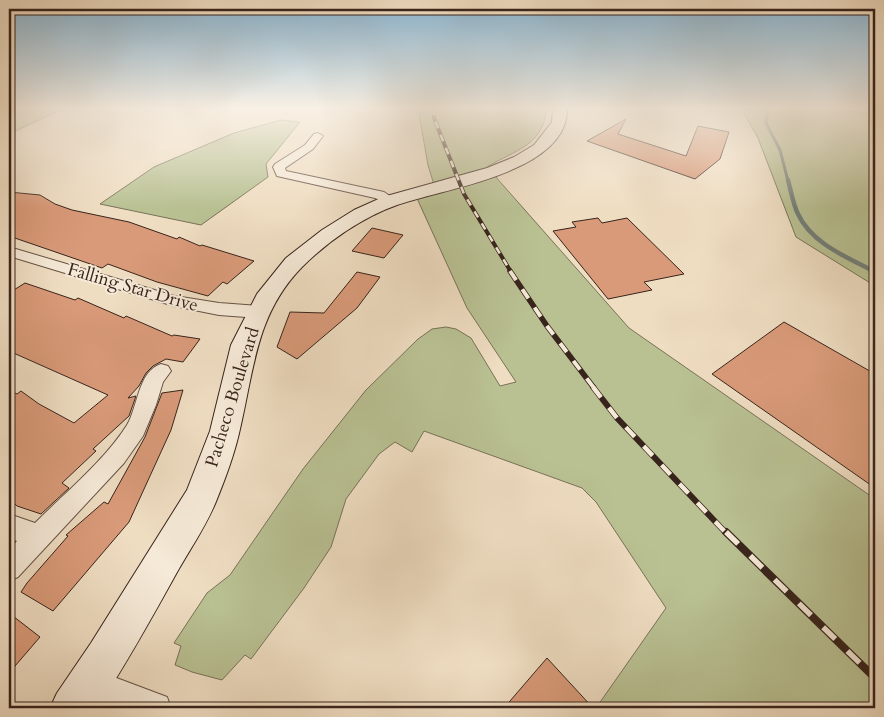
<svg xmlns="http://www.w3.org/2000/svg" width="884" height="717" font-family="Cardo,serif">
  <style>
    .green { fill: #b9c193; stroke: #787258 }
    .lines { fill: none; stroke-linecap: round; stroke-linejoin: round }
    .stream-far2 { stroke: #737f7a; stroke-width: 3 }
    .stream-far1 { stroke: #737f7a; stroke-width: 4.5 }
    .stream { stroke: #737f7a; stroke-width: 5 }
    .building { fill: #d99a79; stroke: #38241c }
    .street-casing { stroke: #665246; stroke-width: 2 }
    .secondary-casing { stroke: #38241c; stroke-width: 2 }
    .street { fill: #f5e9d7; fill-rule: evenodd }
    .secondary { fill: #f5e9d7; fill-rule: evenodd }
    .rail-far3-casing { stroke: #38241c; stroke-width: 4 }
    .rail-far2-casing { stroke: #38241c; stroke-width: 5.5 }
    .rail-far1-casing { stroke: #38241c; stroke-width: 6 }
    .rail-casing { stroke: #38241c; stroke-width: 8 }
    .rail-far3 { stroke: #f5e9d7; stroke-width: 2.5; stroke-dasharray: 7; stroke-linecap: butt }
    .rail-far2 { stroke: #f5e9d7; stroke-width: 4; stroke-dasharray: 11; stroke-linecap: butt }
    .rail-far1 { stroke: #f5e9d7; stroke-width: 4.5; stroke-dasharray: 13; stroke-linecap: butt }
    .rail { stroke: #f5e9d7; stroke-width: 5.5; stroke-dasharray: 17; stroke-linecap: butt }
    .labels { text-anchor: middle; stroke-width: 4; stroke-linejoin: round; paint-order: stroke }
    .street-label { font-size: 18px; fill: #38241c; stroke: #f5e9d7 }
  </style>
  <rect width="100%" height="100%" fill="#efddc2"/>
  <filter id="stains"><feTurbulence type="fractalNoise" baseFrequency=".004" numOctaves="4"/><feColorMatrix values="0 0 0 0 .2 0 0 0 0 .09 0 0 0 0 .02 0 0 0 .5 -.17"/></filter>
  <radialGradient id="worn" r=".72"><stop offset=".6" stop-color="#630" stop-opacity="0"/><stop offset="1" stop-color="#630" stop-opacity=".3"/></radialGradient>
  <g class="green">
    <path d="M9,108H65L9,134Z"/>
    <path d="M420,108H547C543,146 515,150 487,167L629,328L875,499V708H596L666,608L596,502L582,488L424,431L412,452L395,442L379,454L346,499L331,547L304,588L251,659L245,655L222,680L192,672L175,665L181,646L174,643L207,593L230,575L303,469L366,390L418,339L432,329L446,327L456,329L471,338L500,386L516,382L467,308L415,194L435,188L428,165L419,114Z"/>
    <path d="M741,108H820L875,114V286L796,237L758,138Z"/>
    <path d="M281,120L300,122L266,164L268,177L201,225L100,204L154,167L234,133Z"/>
  </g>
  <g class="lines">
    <path class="stream-far2" d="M768,108L766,123L780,150L788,181"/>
    <path class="stream-far1" d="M788,180C791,191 793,204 798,214C812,244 847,257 875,272"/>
    <path class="stream" d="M873,271L875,272"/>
  </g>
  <g class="building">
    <path d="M626,119L618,134L686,156L698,126L729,132L720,159L695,179L587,141Z"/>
    <path d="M9,192L40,195L55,204L72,210L129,222L177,239L179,237L200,246L202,245L254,261L227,284L223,282L208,296L157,282L108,264L102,268L9,236Z"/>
    <path d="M598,218L602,223L627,218L684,274L644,282L652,290L608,299L553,231L576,227L572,222Z"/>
    <path d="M372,228L403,235L384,258L352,251Z"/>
    <path d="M357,272L380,277L357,308L297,359L277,347L290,312L324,313Z"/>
    <path d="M25,283L75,300L78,298L124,318L126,316L172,336L174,335L200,339L183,362L166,359L153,366L146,373L139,386L128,398L136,396L129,416L93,449L96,451L62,483L69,488L41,514L17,506L9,498V390L17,394L21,391L39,404L74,423L108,395L9,351V293Z"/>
    <path d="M784,322L875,374V488L712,374Z"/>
    <path d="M183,390L171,430L129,522L53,611L21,592L27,583L68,536L66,535L104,502L108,504L145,437L162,393Z"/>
    <path d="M9,613L40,637L9,673Z"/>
    <path d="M547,658L593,708H504Z"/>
  </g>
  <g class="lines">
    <defs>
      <g id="street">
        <path d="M318,133L323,136L313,149L285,168L286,171L384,192L397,201L395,204L390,205L375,198L277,176L273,167L275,164L305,145L314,134Z"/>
        <path d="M9,247L175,296L219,303L259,306L265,308L268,312L265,316L259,318L219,315L174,306L9,256Z"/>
        <path d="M161,364L168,366L171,371L163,382L156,405L143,436L124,463L18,577L9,581V550L17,541L9,538V514L35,523C64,494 105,460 127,425C138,407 138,371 161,364Z"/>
        <path d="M90,668L167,697L171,708H116L79,694L75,683L79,672Z"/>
      </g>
      <path id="secondary" d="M553,108H567C569,173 444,188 397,205C363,217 328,241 302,267C256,314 254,369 240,429C235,452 226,477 217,499C207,525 190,549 176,574C151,619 126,665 97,708H50L57,693L91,643L187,490L210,431L231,345L257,294L286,258L322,230L354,210L383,197L487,168L514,157L534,145L552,122Z"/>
    </defs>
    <use href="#street" class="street-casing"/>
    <use href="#secondary" class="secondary-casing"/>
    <use href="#street" class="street"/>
    <use href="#secondary" class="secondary"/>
    <defs>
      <path id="rail-far3" d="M434,108V118L464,194L511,272"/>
      <path id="rail-far2" d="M510,271L547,326L594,388"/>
      <path id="rail-far1" d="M593,387L617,418L727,534"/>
      <path id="rail" d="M726,532L875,678"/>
    </defs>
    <use href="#rail-far3" class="rail-far3-casing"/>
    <use href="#rail-far2" class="rail-far2-casing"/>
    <use href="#rail-far1" class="rail-far1-casing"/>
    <use href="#rail" class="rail-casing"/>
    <use href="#rail-far3" class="rail-far3"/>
    <use href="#rail-far2" class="rail-far2"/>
    <use href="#rail-far1" class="rail-far1"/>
    <use href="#rail" class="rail"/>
  </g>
  <linearGradient id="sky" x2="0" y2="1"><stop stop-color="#89b7d5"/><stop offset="0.52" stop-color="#f8f0e4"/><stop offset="1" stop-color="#f8f0e4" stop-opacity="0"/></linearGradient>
  <rect width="884" height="208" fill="url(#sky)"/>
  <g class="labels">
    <g class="street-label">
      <text transform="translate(133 287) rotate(16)" y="6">Falling Star Drive</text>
      <text transform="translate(232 397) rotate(-73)" y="6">Pacheco Boulevard</text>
    </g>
  </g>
  <rect width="884" height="717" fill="none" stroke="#efddc2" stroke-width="30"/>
  <rect x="10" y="10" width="864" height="697" fill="none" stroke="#38241c" stroke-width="2.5"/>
  <rect x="15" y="15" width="854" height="687" fill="none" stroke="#38241c"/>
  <rect width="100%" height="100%" filter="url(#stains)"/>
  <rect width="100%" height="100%" fill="url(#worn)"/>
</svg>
